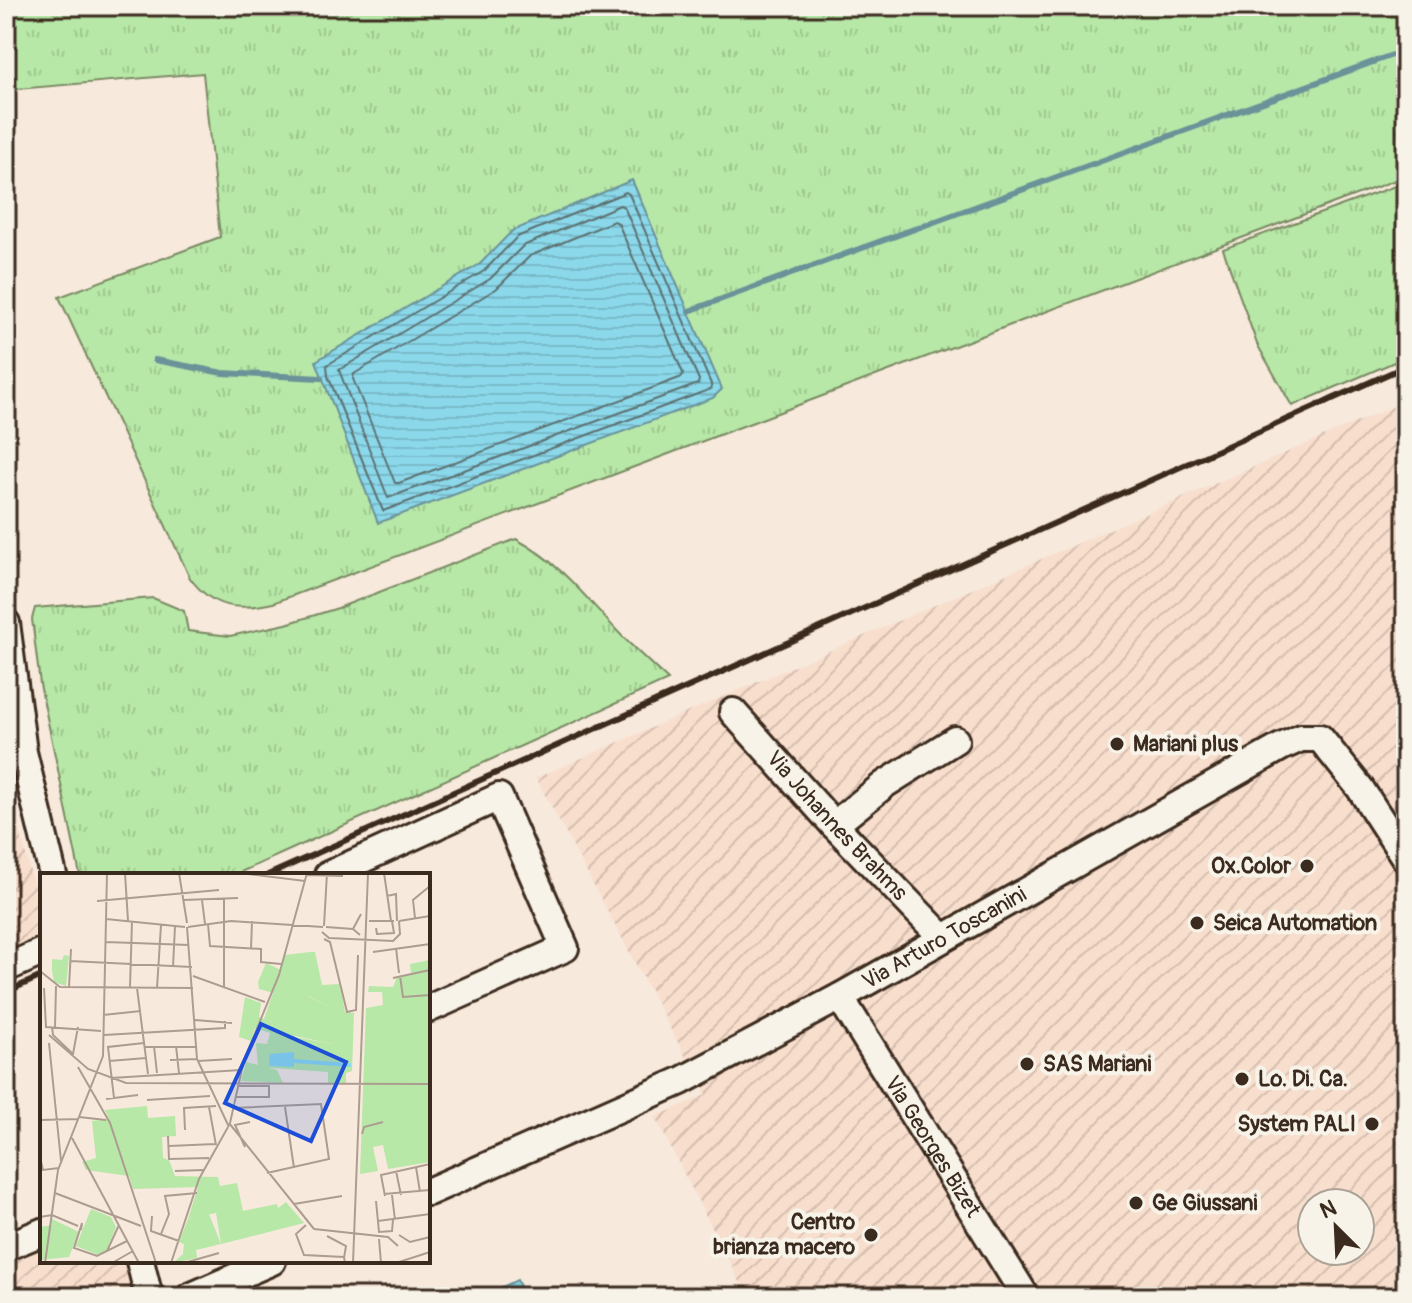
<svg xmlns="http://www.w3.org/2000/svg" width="1412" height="1303" font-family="Pangolin,sans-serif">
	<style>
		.industrial { fill: url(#industrial-furrows); fill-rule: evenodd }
		.grass { fill: url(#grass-tufts); stroke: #798962; stroke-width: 2 }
		.water { fill: url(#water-rules); stroke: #6b9299; stroke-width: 2 }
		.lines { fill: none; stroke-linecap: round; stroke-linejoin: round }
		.shore { stroke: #5b7070; stroke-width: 2 }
		.stream { stroke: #6b9299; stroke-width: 6 }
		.minor-casing { stroke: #3b2a1e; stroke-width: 32 }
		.minor { stroke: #f7f3e8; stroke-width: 26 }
		.rail { stroke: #3b2a1e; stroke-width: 6 }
		.poi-dot { fill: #3b2a1e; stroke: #f7f3e8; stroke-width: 3 }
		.labels { text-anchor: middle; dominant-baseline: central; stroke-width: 8; stroke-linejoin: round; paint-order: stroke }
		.poi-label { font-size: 22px; font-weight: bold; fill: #3b2a1e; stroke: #f7f3e8; text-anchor: start }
		.street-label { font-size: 22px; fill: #3b2a1e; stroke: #f7f3e8 }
		.inset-river { fill: none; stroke: #8bd8eb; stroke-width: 4 }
		.inset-road { fill: none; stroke: #ac9d90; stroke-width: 2 }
		.view { fill: #1d4ed8; fill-opacity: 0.15; stroke: #1d4ed8; stroke-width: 4 }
		.inset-edge { fill: none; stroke: #3b2a1e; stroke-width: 4 }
	</style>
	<defs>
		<pattern id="industrial-furrows" width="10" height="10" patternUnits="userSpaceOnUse" patternTransform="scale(2)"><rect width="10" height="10" fill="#f8decd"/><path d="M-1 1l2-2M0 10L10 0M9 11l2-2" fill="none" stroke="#d6bfb0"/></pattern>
		<pattern id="grass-tufts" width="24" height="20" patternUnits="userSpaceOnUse" patternTransform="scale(2)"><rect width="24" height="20" fill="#b7e8a7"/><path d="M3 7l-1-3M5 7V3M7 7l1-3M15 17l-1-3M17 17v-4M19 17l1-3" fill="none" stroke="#9ec78f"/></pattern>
		<pattern id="water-rules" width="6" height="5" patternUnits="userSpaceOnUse" patternTransform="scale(2)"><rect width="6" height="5" fill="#8bd8eb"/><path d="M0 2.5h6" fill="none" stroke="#79bac9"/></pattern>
	</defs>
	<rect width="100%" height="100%" fill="#f7e9dc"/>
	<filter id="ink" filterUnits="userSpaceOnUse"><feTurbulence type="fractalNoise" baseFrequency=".0125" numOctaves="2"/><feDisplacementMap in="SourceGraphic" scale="16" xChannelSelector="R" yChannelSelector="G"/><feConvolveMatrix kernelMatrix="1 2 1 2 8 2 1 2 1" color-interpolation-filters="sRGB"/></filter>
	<g filter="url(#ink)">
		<g class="industrial">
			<path d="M1406 401V1297H727L742 1286 655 1117 706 1095 536 778ZM1312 1203H1360V1251H1312Z"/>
			<polygon points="6,791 12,799 42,919 42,939 6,955"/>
			<polygon points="42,1245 42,1261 125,1261 133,1297 6,1297 6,1261"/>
		</g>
		<g class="grass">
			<path d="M6 6H1406V176L273 603C237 611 213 609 190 578L59 297 220 237 203 73 6 90Z"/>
			<polygon points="1406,182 1406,357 1292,406 1257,344 1223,249"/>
			<path d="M516 539C564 565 586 599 622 636 637 651 653 666 668 680L234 875H80L40 684 32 619 35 608 153 598 184 611 188 631 230 636 286 624 338 608Z"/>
		</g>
		<g class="water">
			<polygon points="632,180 722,389 713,398 378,523 316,361 480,264 512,231"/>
			<polygon points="517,1280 525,1297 504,1297 500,1288"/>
		</g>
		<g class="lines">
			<g class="shore">
				<polygon points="626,192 629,194 711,384 711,389 383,511 328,376 327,365 484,271 517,237"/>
				<polygon points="620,205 624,207 699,380 698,384 388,498 339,370 490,279 523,246"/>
				<polygon points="614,221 618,223 683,373 682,377 399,483 395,483 353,379 354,374 496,289 530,256"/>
			</g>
			<g class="stream">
				<polyline points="689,311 1406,50"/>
				<polyline points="155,360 223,373 321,378"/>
			</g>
			<g class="minor-casing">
				<g id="minor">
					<polyline points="6,623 23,752 53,875"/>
					<path id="s1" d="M733 712 834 825 943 938"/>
					<polyline points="834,825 885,784 955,740"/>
					<polyline points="328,875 499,797 565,948 428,1009"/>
					<polyline points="6,968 42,952"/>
					<path id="s2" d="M840 997 1026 1297"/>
					<path id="s3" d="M428 1192 681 1081 840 997 1281 747 1301 738H1320L1360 788 1406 859"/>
					<polyline points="6,1247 42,1232"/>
					<polyline points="140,1261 149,1297"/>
					<polyline points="190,1297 272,1261"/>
				</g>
			</g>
			<use href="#minor" class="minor"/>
			<g class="rail">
				<polyline points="268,875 1406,366"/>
				<polyline points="6,992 42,976"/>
			</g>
		</g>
	</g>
	<g class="poi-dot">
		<circle cx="1117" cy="744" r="8"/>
		<circle cx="1307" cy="866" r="8"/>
		<circle cx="1197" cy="923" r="8"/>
		<circle cx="1027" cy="1064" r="8"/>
		<circle cx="1242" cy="1079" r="8"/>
		<circle cx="1372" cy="1124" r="8"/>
		<circle cx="1136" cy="1203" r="8"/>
		<circle cx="871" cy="1235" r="8"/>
	</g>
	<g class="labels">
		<g class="poi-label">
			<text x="1133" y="744">Mariani plus</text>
			<text x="1291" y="866" text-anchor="end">Ox.Color</text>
			<text x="1213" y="923">Seica Automation</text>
			<text x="1043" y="1064">SAS Mariani</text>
			<text x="1258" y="1079">Lo. Di. Ca.</text>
			<text x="1356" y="1124" text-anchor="end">System PALI</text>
			<text x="1152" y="1203">Ge Giussani</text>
			<text x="855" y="1222" text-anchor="end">Centro<tspan x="855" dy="25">brianza macero</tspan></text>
		</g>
		<g class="street-label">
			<text stroke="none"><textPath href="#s1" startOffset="154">Via Johannes Brahms</textPath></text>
			<text stroke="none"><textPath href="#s3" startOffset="576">Via Arturo Toscanini</textPath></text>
			<text stroke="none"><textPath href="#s2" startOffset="176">Via Georges Bizet</textPath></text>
		</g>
	</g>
	<g transform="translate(40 873)">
		<rect width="390" height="390" fill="#f7e9dc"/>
		<path d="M270 79H275L282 112 300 111 305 139 314 140 312 198 306 200V211L288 210V199L218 194 216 170 227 171 230 160 215 155 211 168 199 164 205 124 221 130 219 144 257 158 255 164 293 171 303 142 269 123 266 129 219 116 218 109 226 90 241 97 245 82ZM24 82 29 83 26 113 14 109 12 98V86L22 87ZM390 87V289L348 296 343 272 333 274 338 298 320 301 326 135 343 132 342 119H328L329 113 353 114 357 104 371 101 370 91ZM206 189 237 197 243 210 201 208ZM107 233 108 245 135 243 136 263 122 264 123 285 129 287 135 303 178 304 180 313 197 310 203 338 237 331 238 335 246 329 264 350 181 371 176 340 148 346 158 314 93 316 89 303 46 297 42 289 56 285 52 248 69 246 65 237ZM12 346 39 359 29 384 0 387V354L12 352Z" fill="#b7e8a7"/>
		<path d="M369 194 372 210H367L366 198 341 199V210H324V197Z" fill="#b7e8a7"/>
		<path d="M234 117 265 129 268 123 304 142 293 171 255 163 256 158 224 146Z" fill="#b7e8a7"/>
		<path d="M51 336 71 344 76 354 66 379 58 382 36 373ZM169 341 181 371 156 377 157 385 133 390 143 381 144 371 139 369 148 346Z" fill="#b7e8a7"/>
		<path d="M254 179V194L229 193 230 181Z" fill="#8bd8eb"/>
		<path class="inset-river" d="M254 188 311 192"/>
		<path class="inset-road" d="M56 0H170M85 0 88 48M139 0 147 50M200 0 265 8M344 0 351 48M267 2 303 3M347 23 356 21 357 48M143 27 198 25M162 27 165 51M57 28 179 17M375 45 373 27 390 13M66 46 145 54M329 48H354M359 48 390 43M168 51 170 73 221 76V89L241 91M284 53 287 0M147 54 157 186 189 254M148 54 191 48 283 54M286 54 313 56M336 55 337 61 354 60 352 48M282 59 289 65 353 68 360 61 359 48M320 62 313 56 321 41M284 66 290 69 307 139 316 137 318 82M66 69 149 72M356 75 359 100M211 76 212 48M333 79 390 71M30 88 152 94M133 94 135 53M0 98 20 114 153 115M153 103 225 129M360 103 363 124 390 122M353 105 390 97M29 114 31 76M90 114 92 48M184 114V25M4 115 6 154 61 158M97 115 108 201M117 115 121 52M63 142 101 138M155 147 192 150M12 154 13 162 33 181 38 154M15 154 16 113M9 162 48 196 86 210 390 211M64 162 185 155V148M9 170 21 288M114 173 117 200M136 173 139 200M105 174H157M130 187 157 186M69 188 106 185M158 188 192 186M38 194 70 250 116 390M71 205 201 197M196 224H229V213H198M74 225 68 174 104 170M66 226 98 222M107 227 170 223M169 234 176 272M245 234 254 295M194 235 281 231 289 286 227 300M39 244 66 247M0 247 38 246M189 250 274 356M190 250 204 187 239 102 267 0M145 257 144 235 176 233M322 261 324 254 343 249M128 263 129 286 169 285M32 265 99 390M129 273 175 271M205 274 195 252 210 249M0 284 3 297 19 295M376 294 380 319M135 298 163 297M356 298 361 322M15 320 101 353M344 321 390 317M352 322 355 347M345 323 341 302 390 291M336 328 339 359 352 358 353 347M254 331 302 323M112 343 111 358 139 368M0 344 12 342 38 353M338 348 390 341M266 352 256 361 264 382 304 384 305 390M274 356 348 364 358 373M41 357 42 350 34 375 57 383 87 368M121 361 129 341 125 323 157 320M359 362 370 369 390 364M287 363 306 373 304 385M339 366 341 390M67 378 79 352M5 390 18 297 63 183 67 0M72 390 93 378M131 390 159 306 188 254M144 390 179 380M313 390 328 0M356 390 390 379"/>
		<path class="view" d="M221 151 306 189 271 268 185 230Z"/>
		<rect width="390" height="390" class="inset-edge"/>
	</g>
	<rect width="1412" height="1303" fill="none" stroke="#f7f3e8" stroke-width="32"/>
	<rect x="16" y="16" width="1380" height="1271" fill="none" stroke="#3b2a1e" stroke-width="3" filter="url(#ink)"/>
	<g transform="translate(1336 1227) rotate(336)"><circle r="38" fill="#f7f3e8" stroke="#aca397" stroke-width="2"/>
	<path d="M0-6L14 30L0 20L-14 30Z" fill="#3b2a1e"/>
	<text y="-12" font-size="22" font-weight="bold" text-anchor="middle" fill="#3b2a1e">N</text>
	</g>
</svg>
